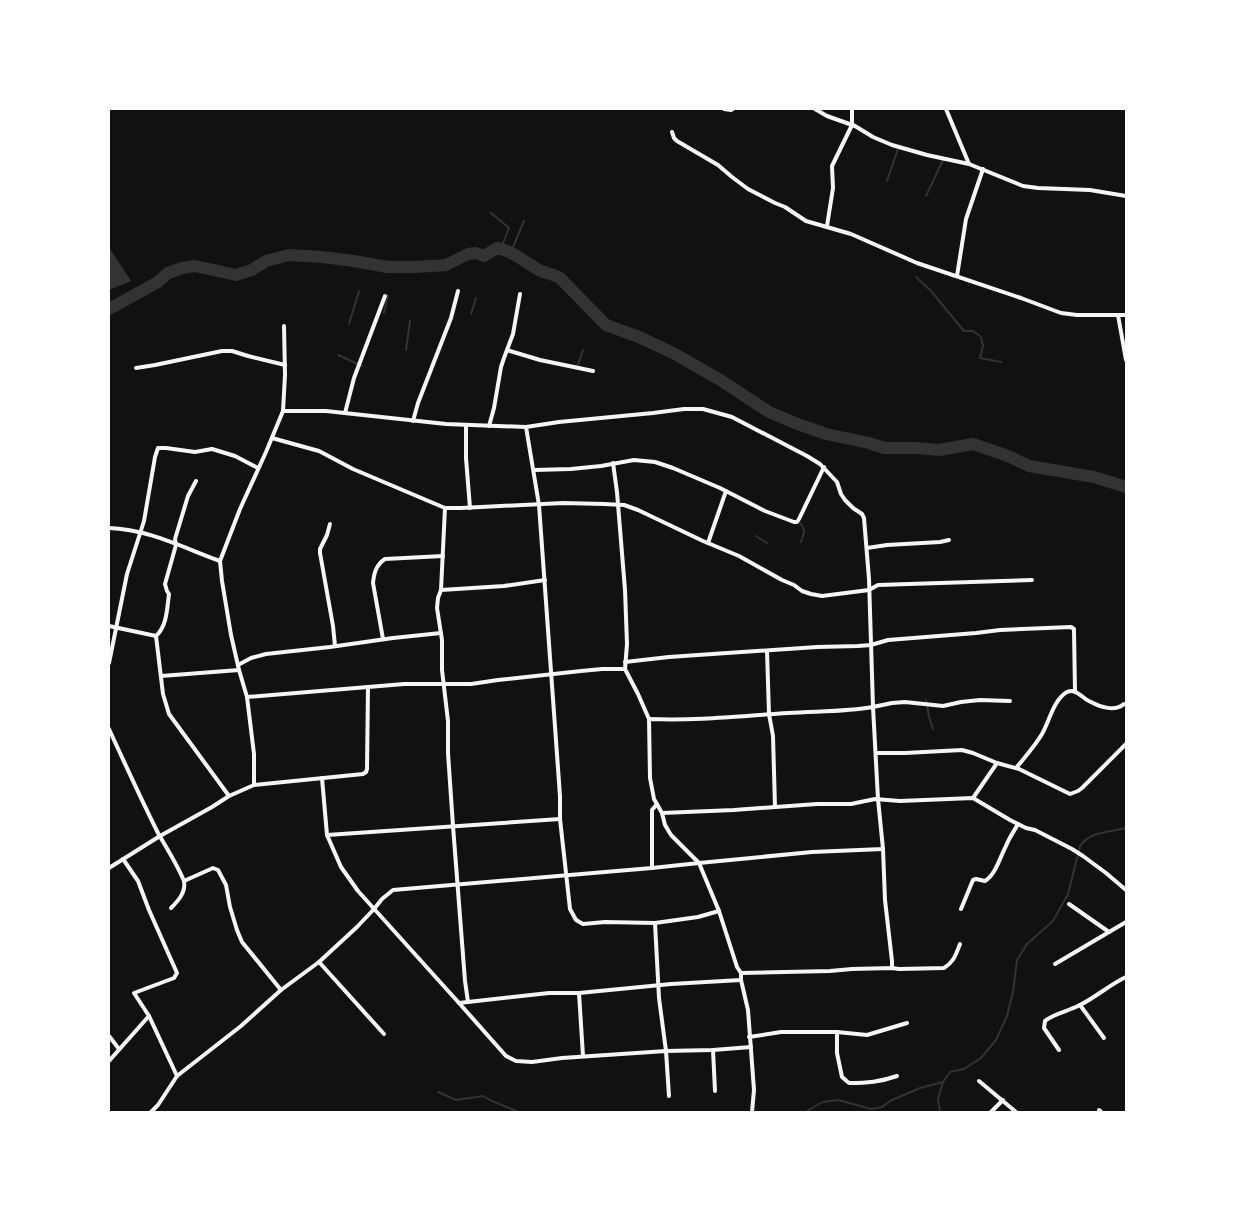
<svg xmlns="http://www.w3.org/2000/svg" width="1235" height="1221" font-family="Roboto,sans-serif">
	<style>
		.water { fill: #333 }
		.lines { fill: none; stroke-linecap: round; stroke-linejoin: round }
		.stream { stroke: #333; stroke-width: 2 }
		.river { stroke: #333; stroke-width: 12 }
		.minor { stroke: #f5f5f5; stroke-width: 4 }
	</style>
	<rect width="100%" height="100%" fill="#111"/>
	<polygon class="water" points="109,247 131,281 109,290"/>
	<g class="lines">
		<g class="stream">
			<polyline points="887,181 898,149"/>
			<polyline points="926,196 943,160"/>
			<polyline points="491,213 509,228 503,243"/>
			<polyline points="513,247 524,221"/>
			<polyline points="916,277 931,291 964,331 973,331 981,337 983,346 980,358 1001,362"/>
			<polyline points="384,313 388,295"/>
			<polyline points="471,314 476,298"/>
			<polyline points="349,324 359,291"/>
			<polyline points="406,350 410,321"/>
			<polyline points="338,355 362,366"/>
			<polyline points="578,365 583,350"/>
			<path d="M800 523C807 530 803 534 801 542"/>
			<polyline points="756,536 767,543"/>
			<polyline points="926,700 929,717 933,729"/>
			<polyline points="438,1092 456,1100 483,1096 492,1101 519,1112"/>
			<polyline points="805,1112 823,1102 838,1100 871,1109 882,1107 890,1101 920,1088 943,1082"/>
			<path d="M940 1112 938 1099 943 1082 950 1072 964 1069 981 1058 996 1040 1007 1016 1013 992 1017 960 1027 944 1053 921 1068 894 1080 846C1090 831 1111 832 1126 828"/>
		</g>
		<path class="river" d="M109 309 158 282 168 273 182 268 195 266 236 275 252 270 266 261 289 255 322 257 354 261 387 267H416L446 265 468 254 476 253 484 256 497 248C512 251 524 261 537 269 544 273 553 274 560 278L606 325 639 337 675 354 722 381 769 412 795 423 826 434 869 443 884 448H916L939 450 973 444 1008 456 1029 466 1094 477 1126 487"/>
		<g class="minor">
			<polyline points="724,109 731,110 733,109"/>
			<polyline points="815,109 827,116 855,126 873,137 892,145 927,155 969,164 1023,186 1038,188 1090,190 1126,196"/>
			<polyline points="946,109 969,164"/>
			<polyline points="672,132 674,138 677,141 718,165 732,177 748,189 775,203 785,207 806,221 851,234 917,263 1021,298 1061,313 1077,315 1126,315"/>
			<polyline points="827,226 833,188 832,166 852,125 852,109"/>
			<polyline points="957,276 966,219 983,169"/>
			<polyline points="1118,315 1126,360"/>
			<polyline points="507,350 540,360 593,371"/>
			<polyline points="136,368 155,365 222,351 232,351 248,356 285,365"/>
			<polyline points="283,411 285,375 284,326"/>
			<polyline points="345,413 354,378 385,296"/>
			<polyline points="413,421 418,403 451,318 458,291"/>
			<polyline points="466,425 466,458 470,508"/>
			<polyline points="489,426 494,408 501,367 504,358 513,334 520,294"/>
			<polyline points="526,427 539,505 560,796 560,819 570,909 576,920 583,924 605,922 655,923 698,917 719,911"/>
			<polyline points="272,438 308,448 319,451 353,469 445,508"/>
			<polyline points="613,463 617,492 625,590 627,644 625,669 638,694 649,719"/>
			<polyline points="534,470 571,469 601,466 634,460 655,462 673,468 720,488 765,511 794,522 797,522 799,519 824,467"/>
			<path d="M196 481 188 496 175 539 176 545 165 584 167 591 169 594C167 609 167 626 156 636L163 694 169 714 229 796"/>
			<polyline points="330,524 327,535 320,549 320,553 333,626 335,646"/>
			<path d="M109 528C148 529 184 548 220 561"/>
			<polyline points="708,543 726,491"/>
			<polyline points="867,548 887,545 940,542 949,540"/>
			<polyline points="441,590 504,586 545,580"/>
			<polyline points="109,626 156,636"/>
			<path d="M383 639 373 583C374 573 376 565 385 559L443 556"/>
			<polyline points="767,651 769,714 773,736 775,807"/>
			<polyline points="625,662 669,657 727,653 817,647 858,646 871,645 888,640 976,633 1000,630 1071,627 1074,629 1074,631 1075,691"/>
			<polyline points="109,663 127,574 144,521 155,457 158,448 166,448 195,452 212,449 235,456 258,468"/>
			<polyline points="238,665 251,658 266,654 330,647 393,638 441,633"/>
			<polyline points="161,676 239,670"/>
			<polyline points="247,697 404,684 471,684 498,680 581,671 602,669 625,669"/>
			<path d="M873 707 878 799 883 849 812 852 699 863 671 835 665 825 662 813 654 799 650 778 649 719C697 721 741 716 788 713 817 711 845 712 873 707Z"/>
			<path d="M109 729C125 764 141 799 158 833 167 849 177 864 184 881L213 868 218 870 226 885 230 907 237 930 242 942 281 990"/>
			<polyline points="876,753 905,753 962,750 973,753 997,763 1019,769 1070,794 1078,791 1082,788 1126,744"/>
			<path d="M1016 768C1025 757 1035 746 1042 734 1049 722 1054 699 1067 692 1070 691 1072 690 1075 692 1081 694 1085 700 1091 702 1100 707 1115 712 1124 704"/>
			<polyline points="322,778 327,835 341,867 358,891 459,1003 549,993 579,993 671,984 741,980"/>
			<polyline points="254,785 254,754 247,697 239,670 231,635 222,581 220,561 240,509 266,452 283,411 326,411 446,424 526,427 559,422 653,413 684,409 703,409 732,417 807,456 820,464 837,482 841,494 845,500 853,508 862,514 864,518 869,579 873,707 892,703 905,702 943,706 961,702 980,700 1010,701"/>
			<polyline points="973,798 997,763"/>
			<polyline points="662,813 734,810 817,804 851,804 875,799 900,801 973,798 1010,820 1026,828 1035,830 1072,849 1083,856 1106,873 1126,890"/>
			<polyline points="327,835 560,819"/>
			<polyline points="883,849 885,900 892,961 892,968"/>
			<polyline points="123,859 138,881 149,910 177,973 174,978 134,993 149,1016 177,1076"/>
			<polyline points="109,868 160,836 212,807 229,796 254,785 363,774 366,772 367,769 368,687"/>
			<polyline points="652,868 652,810 657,804"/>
			<polyline points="1069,904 1109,932"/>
			<path d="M171 908C179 900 186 892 184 881"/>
			<path d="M961 909 973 880 976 879 985 881C996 874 1000 857 1006 846 1009 838 1014 831 1018 824"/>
			<polyline points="655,923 659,998 666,1051 713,1050 751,1047"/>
			<polyline points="319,962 384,1034"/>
			<polyline points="1055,964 1126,922"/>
			<path d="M741 973 830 971 852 969 892 968 899 969 944 968C954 962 956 954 960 944"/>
			<polyline points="579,993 583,1056"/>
			<polyline points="468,1002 465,981 453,826 448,753 448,721 442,670 442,640 437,608 438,598 441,590 445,508 461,508 563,503 604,504 624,505 638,510 703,541 739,556 782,580 794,585 802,591 811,594 822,596 869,590 878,585 1032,580"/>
			<polyline points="459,1003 506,1056 516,1061 532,1062 562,1058 666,1051 669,1096"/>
			<polyline points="1080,1005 1104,1038"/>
			<path d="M837 1032V1053L842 1077 849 1083C867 1083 880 1082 897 1076"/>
			<polyline points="109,1036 119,1049"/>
			<polyline points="749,1037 781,1032 837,1032 867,1035 907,1023"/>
			<polyline points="713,1050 715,1091"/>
			<path d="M1059 1050 1044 1028 1045 1021C1053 1014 1068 1011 1078 1006 1095 998 1109 985 1126 977"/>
			<polyline points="109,1061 149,1016"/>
			<polyline points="979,1081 1016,1112"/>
			<polyline points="1099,1110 1101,1112"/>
			<polyline points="151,1112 158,1105 177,1076 241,1026 281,990 319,962 357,927 374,909 382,899 393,890 652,868 699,863 719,911 737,967 741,973 741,980 748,1010 754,1090 752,1112"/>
			<polyline points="991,1112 1003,1100"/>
		</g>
	</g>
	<rect width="1235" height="1221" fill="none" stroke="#ffffff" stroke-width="220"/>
</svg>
